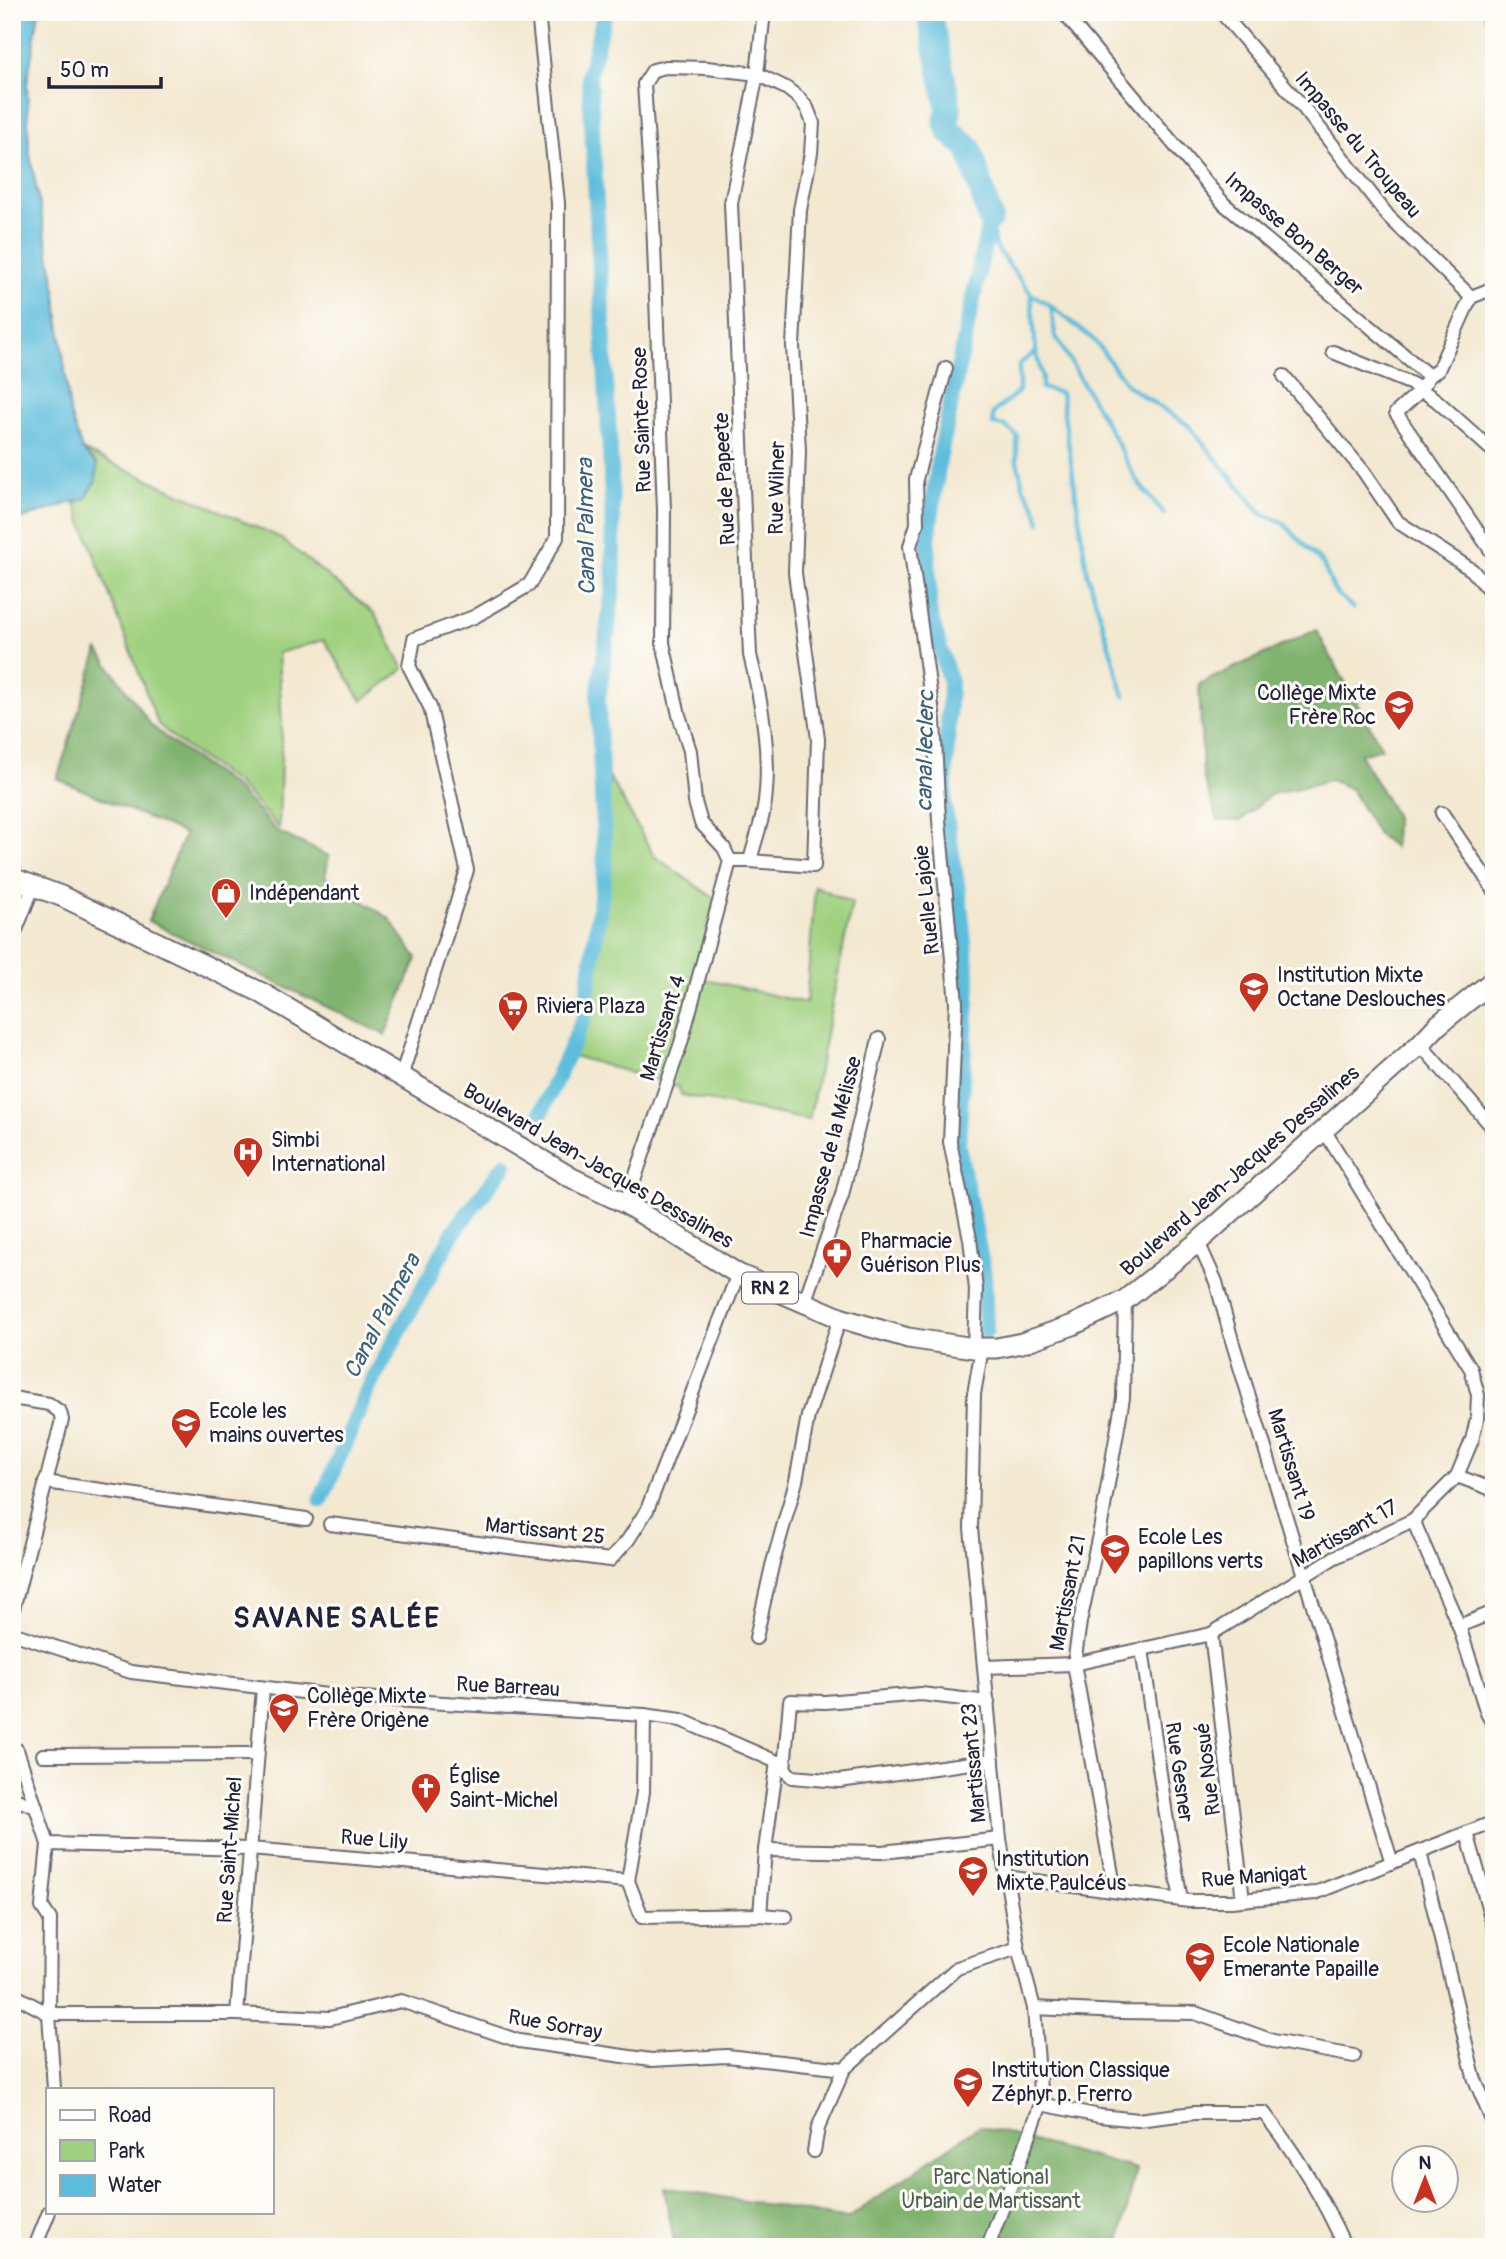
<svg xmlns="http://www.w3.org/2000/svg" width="1506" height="2259" font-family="Pangolin,sans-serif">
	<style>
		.green { fill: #a0d180; stroke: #617a5e; stroke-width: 2 }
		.forest { fill: #80b36e; stroke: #516a54; stroke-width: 2 }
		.water { fill: #5dbddc; stroke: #40708c; stroke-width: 2 }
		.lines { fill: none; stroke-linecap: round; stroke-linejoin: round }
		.stream { stroke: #5dbddc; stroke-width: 4.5 }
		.canal { stroke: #5dbddc; stroke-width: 16 }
		.river { stroke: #5dbddc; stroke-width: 26 }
		.minor-casing { stroke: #6b676f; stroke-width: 16 }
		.primary-casing { stroke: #6b676f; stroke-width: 23 }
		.minor { stroke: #fff; stroke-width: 12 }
		.primary { stroke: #fff; stroke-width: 19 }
		.labels { text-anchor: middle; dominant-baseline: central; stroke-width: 6; stroke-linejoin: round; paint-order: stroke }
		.shield { fill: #fdfcf7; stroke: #646373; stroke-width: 2 }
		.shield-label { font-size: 19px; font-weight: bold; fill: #22223b }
		.street-label { font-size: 21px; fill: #22223b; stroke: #fdfcf7 }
		.poi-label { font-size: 21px; fill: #22223b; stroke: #fdfcf7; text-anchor: start }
		.park-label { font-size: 21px; fill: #4e5f53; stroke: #fdfcf7 }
		.water-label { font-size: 23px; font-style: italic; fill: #3a607b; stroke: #fdfcf7 }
		.district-label { font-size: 28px; font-weight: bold; letter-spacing: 2px; fill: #22223b; stroke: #fdfcf7 }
	</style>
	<rect width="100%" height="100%" fill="#fdfcf7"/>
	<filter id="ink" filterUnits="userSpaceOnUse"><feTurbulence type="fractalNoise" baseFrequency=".0143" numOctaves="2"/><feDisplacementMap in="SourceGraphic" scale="14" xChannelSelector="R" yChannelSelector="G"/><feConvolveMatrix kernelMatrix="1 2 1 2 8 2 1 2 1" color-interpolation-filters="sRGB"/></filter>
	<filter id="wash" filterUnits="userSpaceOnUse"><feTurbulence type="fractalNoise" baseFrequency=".00686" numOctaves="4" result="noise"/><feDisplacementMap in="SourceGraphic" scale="28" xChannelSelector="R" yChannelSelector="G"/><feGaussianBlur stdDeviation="1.57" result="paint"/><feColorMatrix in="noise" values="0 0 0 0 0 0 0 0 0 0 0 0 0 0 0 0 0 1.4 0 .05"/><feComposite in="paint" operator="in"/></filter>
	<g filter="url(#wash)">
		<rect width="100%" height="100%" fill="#f3e8d0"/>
		<g class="green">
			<polygon points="82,450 279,537 375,614 404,669 362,701 324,640 278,653 282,724 279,828 239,785 177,741 158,724 75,503 86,498 96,480 97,464"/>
			<polygon points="610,778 654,856 715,899 695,977 806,1003 815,886 852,903 809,1120 681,1095 679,1087 567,1054 579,1024"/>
		</g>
		<g class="forest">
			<polygon points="1316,630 1382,748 1360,754 1395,815 1394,847 1378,835 1351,789 1331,780 1270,795 1240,821 1218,821 1203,776 1199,684"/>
			<polygon points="98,650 151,725 170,741 236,788 278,832 329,856 325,877 389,918 417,958 385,1035 148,921 185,834 57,779"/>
			<polygon points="979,2126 1136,2169 1119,2247 675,2247 664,2187 847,2219"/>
		</g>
		<polygon class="water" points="12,12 39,12 27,84 29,150 55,285 70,413 82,450 97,464 96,480 86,498 12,522"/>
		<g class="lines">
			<g class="stream">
				<polyline points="990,218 995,246 1031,294 1051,306 1055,335 1114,437 1136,480 1164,514"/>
				<polyline points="1031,294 1036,352 1042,376 1042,388 1061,393 1087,572 1124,696"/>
				<polyline points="1051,306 1094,340 1128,386 1188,425 1262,514 1282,522 1323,564 1335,592 1353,608"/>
				<polyline points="1036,352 1019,364 1019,391 993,413 993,424 1005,426 1017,436 1017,461 1024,489 1035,506 1040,523"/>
			</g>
			<g class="canal">
				<polyline points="540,1115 584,1018 605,869 598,699 614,582 611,472 589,73 605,12"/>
				<polyline points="986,1331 984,1274 958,1145 968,984 960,902 944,805 950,682 929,611 928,540 939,460 990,218"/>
				<polyline points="321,1500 368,1389 454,1231 505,1165"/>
			</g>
			<polyline class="river" points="929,12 949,109 946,122 950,132 969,148 990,218"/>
		</g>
	</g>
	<g filter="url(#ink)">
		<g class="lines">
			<g class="minor-casing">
				<g id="minor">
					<polyline points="1063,12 1224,204 1429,376"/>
					<polyline points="1221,12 1303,107 1388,216 1471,297"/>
					<polyline points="1487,12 1494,44"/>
					<polyline points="1494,288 1471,297 1438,370 1429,376 1421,390 1396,413 1494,555"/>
					<polyline points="1333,352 1412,384 1436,400 1494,452"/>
					<polyline points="946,368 916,479 917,524 910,546 934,721 939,820 956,1003 950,1142 970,1239 976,1289 974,1348"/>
					<polyline points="1284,376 1364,472 1398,522 1472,570 1494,596"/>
					<polyline points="1442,813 1494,890"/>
					<polyline points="730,861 724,848 701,823 695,802 690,751 679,715 663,643 664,510 653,219 644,84 653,70 666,67 707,68 757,74 786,88 799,98 807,108 813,123 811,153 800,210 793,346 799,450 795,573 818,739 814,866 750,861"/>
					<path d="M730 861H750C754 844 761 826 764 808 772 758 762 703 750 655L731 203 757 74 764 12"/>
					<polyline points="12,940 33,887"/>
					<polyline points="1420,1044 1494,1129"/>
					<polyline points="401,1077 467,870 430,707 409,666 414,639 474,617 529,585 557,538 558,203 538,12"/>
					<polyline points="626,1204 681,1043 730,861"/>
					<polyline points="1198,1242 1216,1282 1233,1344 1392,1863"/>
					<polyline points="804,1303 842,1195 879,1039"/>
					<polyline points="982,1348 974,1394 971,1528 1000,1839 1018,1948 1034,2008 1041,2104 988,2247"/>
					<polyline points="12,1398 49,1404 60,1412 62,1420 12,1613"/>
					<polyline points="1457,1476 1494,1490"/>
					<polyline points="45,1482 306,1519"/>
					<polyline points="1413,1520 1459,1626 1487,1713 1494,1726"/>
					<polyline points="330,1524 610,1560 628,1540 647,1510 738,1274"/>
					<polyline points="1459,1626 1494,1612"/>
					<polyline points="12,1633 131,1672 345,1697 644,1715 681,1720 777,1762 792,1777 839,1781 993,1760"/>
					<polyline points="1211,1634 1243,1900"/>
					<polyline points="756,1638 772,1566 796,1481 808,1416 840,1318"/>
					<polyline points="1142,1649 1166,1815 1181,1900"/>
					<polyline points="985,1667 1074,1664 1211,1634 1335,1557 1413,1520 1457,1476 1472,1440 1477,1419 1478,1395 1471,1369 1324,1130"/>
					<polyline points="17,1750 48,1844 250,1849 628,1881 643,1792 644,1715"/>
					<polyline points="43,1755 257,1754"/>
					<polyline points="784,1769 790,1701 825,1702 921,1694 988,1702"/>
					<polyline points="12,1798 36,1807"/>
					<polyline points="1467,1833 1494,1928"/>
					<polyline points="48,1844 42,1907 50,1919 49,2014 54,2089"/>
					<polyline points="765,1850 882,1852 1000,1839"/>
					<polyline points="1420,1852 1474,2077 1493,2123"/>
					<polyline points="1005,1877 1189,1901 1231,1901 1315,1893 1494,1822"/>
					<polyline points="628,1881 642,1917 760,1915 786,1917"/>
					<polyline points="1115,1891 1074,1664 1080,1622 1100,1530 1123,1398 1125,1300"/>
					<polyline points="760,1915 765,1850 777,1762"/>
					<polyline points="12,1994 49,2014 237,2014 330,2018 401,2001 519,2041 651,2060 727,2056 844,2069 957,1968 1018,1948"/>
					<polyline points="1034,2008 1121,2012 1195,2013 1273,2041 1354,2056"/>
					<polyline points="237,2014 263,1688"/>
					<path d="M1041 2104 1100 2116 1138 2120 1194 2113H1264C1298 2157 1322 2196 1345 2247"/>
					<polyline points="814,2151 818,2128 844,2069"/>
					<polyline points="35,2247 49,2212"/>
				</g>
			</g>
			<g class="primary-casing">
				<polyline id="primary" points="12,878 61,896 260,992 570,1177 626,1204 738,1274 840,1318 908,1338 974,1348 997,1348 1022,1343 1073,1325 1125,1300 1198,1242 1420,1044 1438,1025 1494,980"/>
			</g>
			<use href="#minor" class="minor"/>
			<use href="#primary" class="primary"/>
		</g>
	</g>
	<defs>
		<g id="school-pin" transform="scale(1.575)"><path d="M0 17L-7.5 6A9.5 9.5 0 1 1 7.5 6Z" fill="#c8321e" stroke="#fdfcf7"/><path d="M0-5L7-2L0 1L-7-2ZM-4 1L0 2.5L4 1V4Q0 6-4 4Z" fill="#fff"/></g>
		<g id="shop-pin" transform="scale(1.575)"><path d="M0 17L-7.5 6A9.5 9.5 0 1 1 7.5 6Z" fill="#c8321e" stroke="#fdfcf7"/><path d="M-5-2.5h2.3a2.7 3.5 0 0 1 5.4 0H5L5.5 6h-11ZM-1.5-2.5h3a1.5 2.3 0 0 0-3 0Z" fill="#fff"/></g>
		<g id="supermarket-pin" transform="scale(1.575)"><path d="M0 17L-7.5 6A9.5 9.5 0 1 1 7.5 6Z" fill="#c8321e" stroke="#fdfcf7"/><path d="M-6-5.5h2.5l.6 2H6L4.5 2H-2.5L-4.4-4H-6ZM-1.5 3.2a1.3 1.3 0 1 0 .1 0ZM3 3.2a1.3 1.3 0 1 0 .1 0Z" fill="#fff"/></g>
		<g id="hospital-pin" transform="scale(1.575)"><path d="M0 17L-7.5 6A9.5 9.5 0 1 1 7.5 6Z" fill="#c8321e" stroke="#fdfcf7"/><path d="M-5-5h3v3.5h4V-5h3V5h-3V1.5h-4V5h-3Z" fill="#fff"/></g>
		<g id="pharmacy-pin" transform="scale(1.575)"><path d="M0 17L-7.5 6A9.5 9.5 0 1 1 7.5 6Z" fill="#c8321e" stroke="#fdfcf7"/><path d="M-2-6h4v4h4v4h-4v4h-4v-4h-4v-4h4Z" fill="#fff"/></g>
		<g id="church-pin" transform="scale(1.575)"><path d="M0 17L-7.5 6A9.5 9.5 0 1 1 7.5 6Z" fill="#c8321e" stroke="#fdfcf7"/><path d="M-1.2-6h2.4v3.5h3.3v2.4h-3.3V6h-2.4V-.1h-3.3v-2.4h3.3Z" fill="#fff"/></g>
	</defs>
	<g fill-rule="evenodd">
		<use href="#school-pin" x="1399" y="705"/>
		<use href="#shop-pin" x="226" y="893"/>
		<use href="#school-pin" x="1254" y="987"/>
		<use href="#supermarket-pin" x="513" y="1006"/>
		<use href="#hospital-pin" x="248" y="1152"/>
		<use href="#pharmacy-pin" x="837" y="1253"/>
		<use href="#school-pin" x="186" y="1423"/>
		<use href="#school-pin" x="1115" y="1549"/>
		<use href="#school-pin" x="284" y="1708"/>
		<use href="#church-pin" x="426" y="1788"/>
		<use href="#school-pin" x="973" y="1871"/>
		<use href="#school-pin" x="1200" y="1957"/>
		<use href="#school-pin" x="968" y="2082"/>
	</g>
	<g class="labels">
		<rect class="shield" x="742" y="1272.5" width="56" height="31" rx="5"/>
		<g class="shield-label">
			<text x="770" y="1288">RN 2</text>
		</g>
		<g class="street-label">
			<text transform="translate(1358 145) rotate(50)">Impasse du Troupeau</text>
			<text transform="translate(1294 234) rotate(41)">Impasse Bon Berger</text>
			<text transform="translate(642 420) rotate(-92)">Rue Sainte-Rose</text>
			<text transform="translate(725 479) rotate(-93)">Rue de Papeete</text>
			<text transform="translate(777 488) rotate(-89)">Rue Wilner</text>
			<text transform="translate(927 900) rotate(-96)">Ruelle Lajoie</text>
			<text transform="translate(663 1028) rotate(-73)">Martissant 4</text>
			<text transform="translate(831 1147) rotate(-75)">Impasse de la Mélisse</text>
			<text transform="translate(598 1166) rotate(30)">Boulevard Jean-Jacques Dessalines</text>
			<text transform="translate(1240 1171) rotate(-41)">Boulevard Jean-Jacques Dessalines</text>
			<text transform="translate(1291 1465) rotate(73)">Martissant 19</text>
			<text transform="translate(545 1531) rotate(6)">Martissant 25</text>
			<text transform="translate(1345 1534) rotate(-29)">Martissant 17</text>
			<text transform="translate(1068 1593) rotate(-79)">Martissant 21</text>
			<text transform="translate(508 1687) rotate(3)">Rue Barreau</text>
			<text transform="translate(974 1763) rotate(-95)">Martissant 23</text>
			<text transform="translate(1208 1769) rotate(-97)">Rue Nosué</text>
			<text transform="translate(1179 1772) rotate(82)">Rue Gesner</text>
			<text transform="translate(374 1840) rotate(5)">Rue Lily</text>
			<text transform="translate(230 1850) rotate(-86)">Rue Saint-Michel</text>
			<text transform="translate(1254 1877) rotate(-4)">Rue Manigat</text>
			<text transform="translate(555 2025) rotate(10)">Rue Sorray</text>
		</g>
		<g class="poi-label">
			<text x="1376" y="693" text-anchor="end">Collège Mixte<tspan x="1376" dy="24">Frère Roc</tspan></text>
			<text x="249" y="893">Indépendant</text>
			<text x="1277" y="975">Institution Mixte<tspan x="1277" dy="24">Octane Deslouches</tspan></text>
			<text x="536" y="1006">Riviera Plaza</text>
			<text x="271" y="1140">Simbi<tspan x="271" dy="24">International</tspan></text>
			<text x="860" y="1241">Pharmacie<tspan x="860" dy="24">Guérison Plus</tspan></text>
			<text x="209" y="1411">Ecole les<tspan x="209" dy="24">mains ouvertes</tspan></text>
			<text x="1138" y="1537">Ecole Les<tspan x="1138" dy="24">papillons verts</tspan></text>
			<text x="307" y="1696">Collège Mixte<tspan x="307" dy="24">Frère Origène</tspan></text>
			<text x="449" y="1776">Église<tspan x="449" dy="24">Saint-Michel</tspan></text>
			<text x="996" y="1859">Institution<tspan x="996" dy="24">Mixte Paulcéus</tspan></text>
			<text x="1223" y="1945">Ecole Nationale<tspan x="1223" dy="24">Emerante Papaille</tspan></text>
			<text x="991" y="2070">Institution Classique<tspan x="991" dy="24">Zéphyr p. Frerro</tspan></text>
		</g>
		<g class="park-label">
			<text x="991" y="2177">Parc National<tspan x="991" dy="24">Urbain de Martissant</tspan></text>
		</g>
		<g class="water-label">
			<text transform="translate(586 527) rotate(-91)">Canal Palmera</text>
			<text transform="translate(925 751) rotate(-89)">canal leclerc</text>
			<text transform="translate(382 1316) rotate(-62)">Canal Palmera</text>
		</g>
		<g class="district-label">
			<text x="337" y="1618">SAVANE SALÉE</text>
		</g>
	</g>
	<rect width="1506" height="2259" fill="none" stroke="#fdfcf7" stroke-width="42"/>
	<rect x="46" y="2088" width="228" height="126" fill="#fdfcf7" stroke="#a5a5ac" stroke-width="2"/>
	<rect x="60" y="2110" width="35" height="10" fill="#ffffff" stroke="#a5a5ac" stroke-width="2"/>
	<text x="108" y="2122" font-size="21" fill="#22223b">Road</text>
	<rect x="60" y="2140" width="35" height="21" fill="#a0d180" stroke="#a5a5ac" stroke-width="2"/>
	<text x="108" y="2158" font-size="21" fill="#22223b">Park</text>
	<rect x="60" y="2175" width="35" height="21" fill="#5dbddc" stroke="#a5a5ac" stroke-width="2"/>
	<text x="108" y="2192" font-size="21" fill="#22223b">Water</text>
	<g transform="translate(1425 2179)"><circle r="33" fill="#fdfcf7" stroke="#a5a5ac" stroke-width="2"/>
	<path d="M0-5L12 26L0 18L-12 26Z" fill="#c8321e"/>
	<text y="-10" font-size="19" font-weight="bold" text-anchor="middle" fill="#22223b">N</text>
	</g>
	<path d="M49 77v10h112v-10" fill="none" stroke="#22223b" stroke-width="3.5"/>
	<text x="60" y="77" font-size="21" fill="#22223b" stroke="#fdfcf7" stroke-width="5" paint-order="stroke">50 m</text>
</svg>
